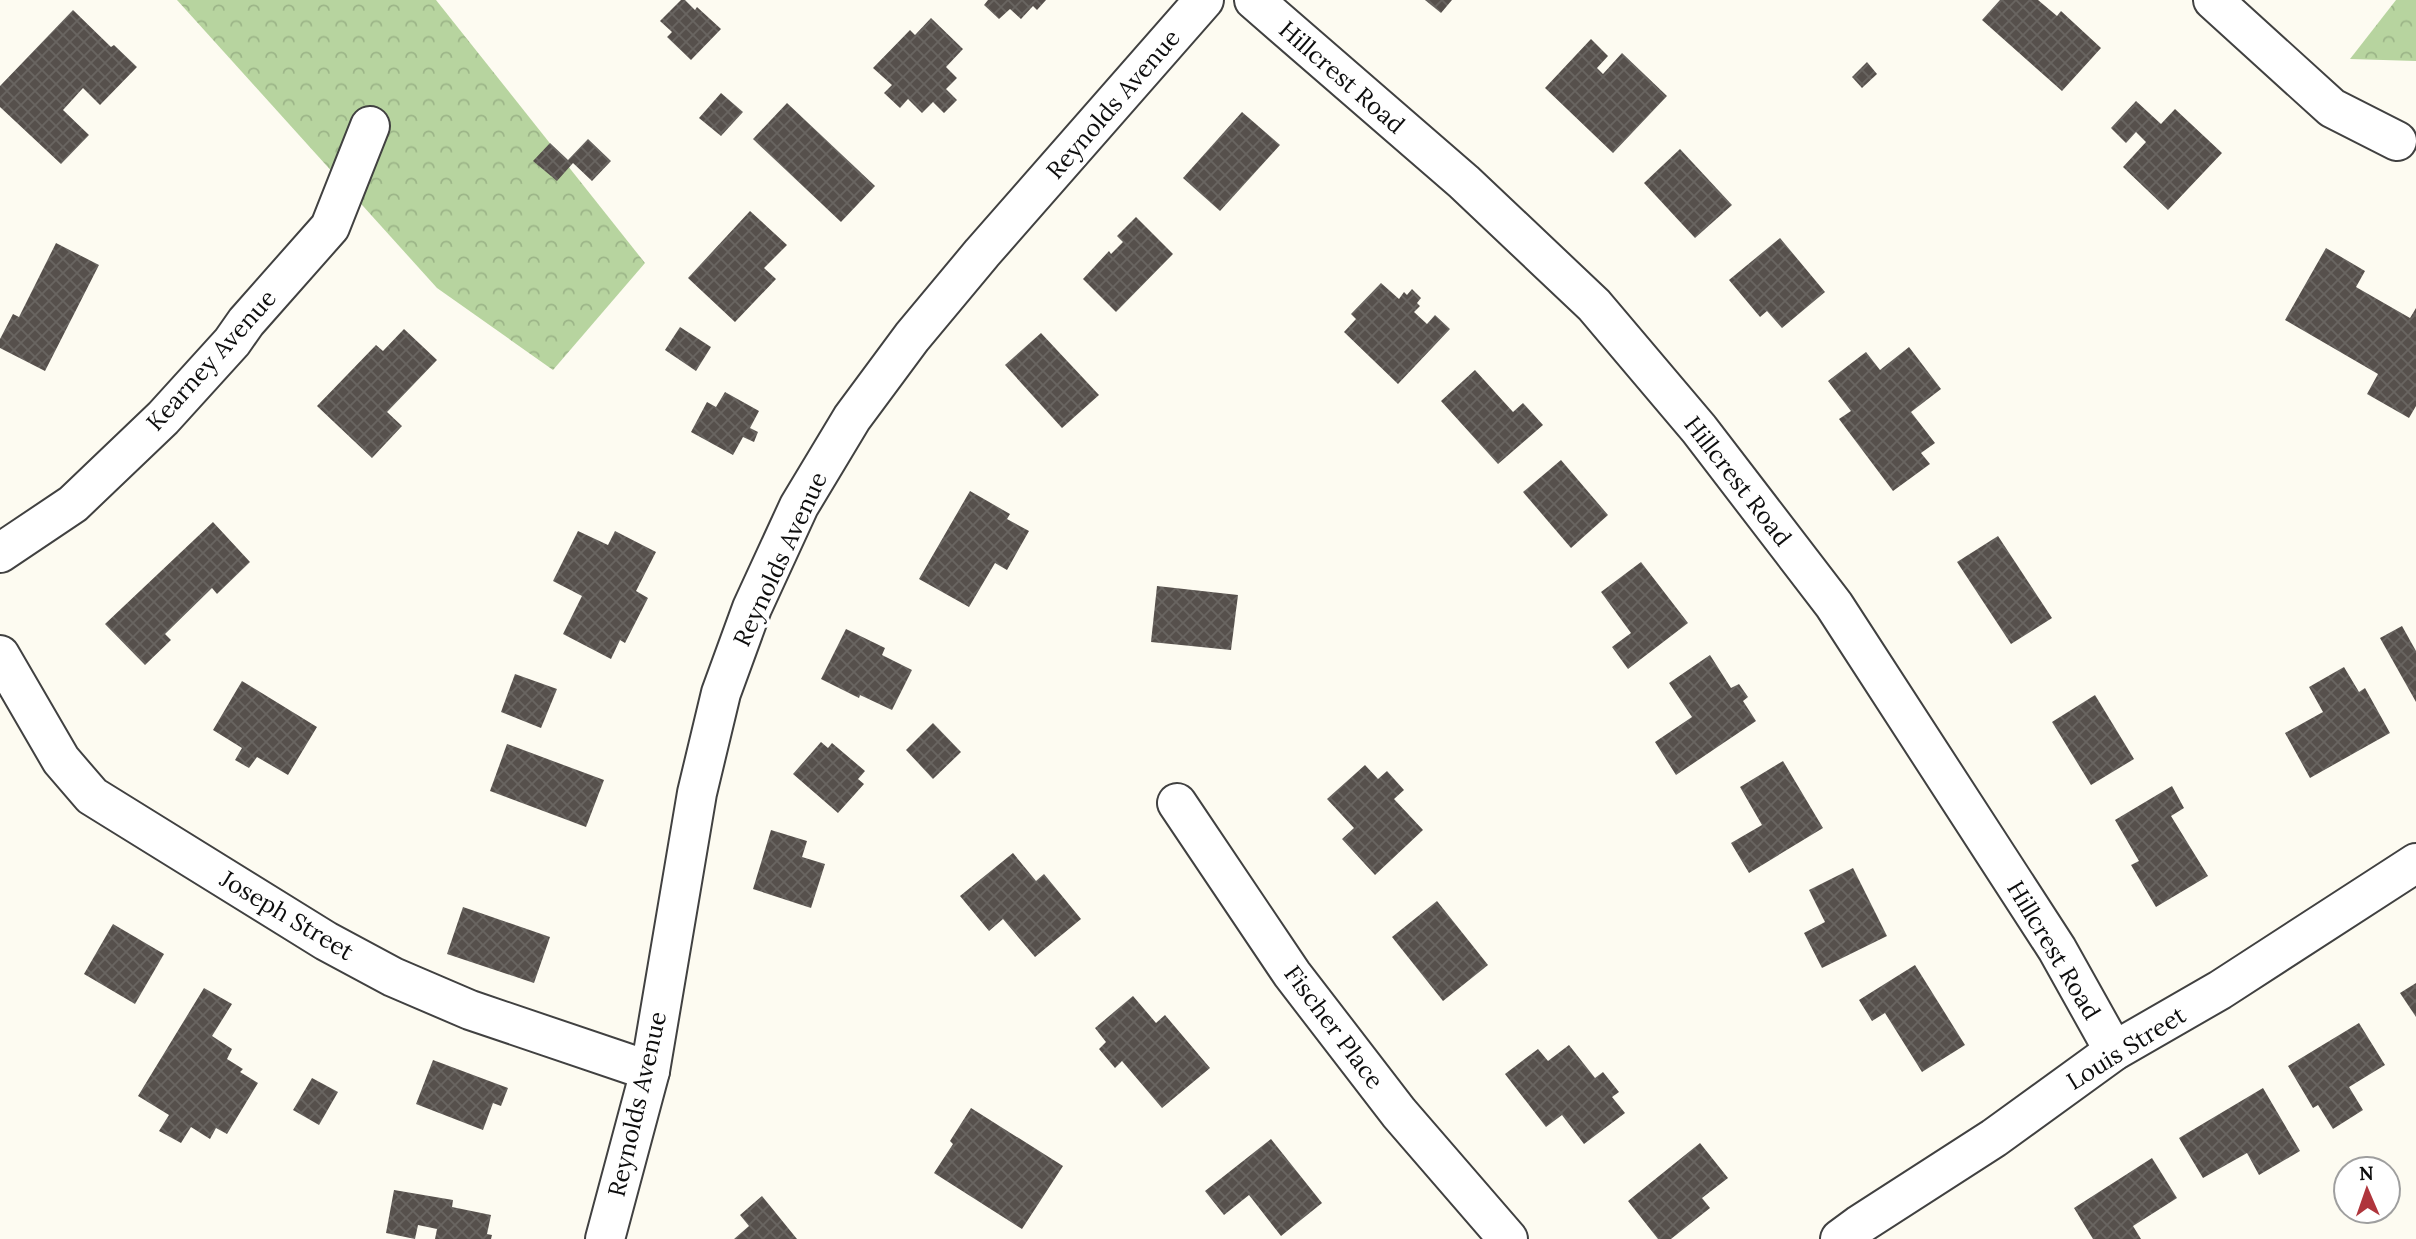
<svg xmlns="http://www.w3.org/2000/svg" width="2416" height="1239" font-family="Lora,serif">
	<style>
		.forest { fill: url(#forest-crowns) }
		.building { fill: url(#building-cross-hatch) }
		.lines { fill: none; stroke-linecap: round; stroke-linejoin: round }
		.minor-casing { stroke: #414141; stroke-width: 42 }
		.tertiary-casing { stroke: #414141; stroke-width: 42 }
		.minor { stroke: #fff; stroke-width: 38 }
		.tertiary { stroke: #fff; stroke-width: 38 }
		.labels { text-anchor: middle; dominant-baseline: central; stroke-width: 7; stroke-linejoin: round; paint-order: stroke }
		.street-label { font-size: 24px; fill: #0e0e0e; stroke: #fff }
	</style>
	<defs>
		<pattern id="forest-crowns" width="20" height="18" patternUnits="userSpaceOnUse" patternTransform="scale(1.75)"><rect width="20" height="18" fill="#b7d49f"/><path d="M2 6a3 3 0 1 1 6 0M12 15a3 3 0 1 1 6 0" fill="none" stroke="#9cb588"/></pattern>
		<pattern id="building-cross-hatch" width="8" height="8" patternUnits="userSpaceOnUse" patternTransform="scale(1.75)"><rect width="8" height="8" fill="#56504c"/><path d="M0 0l8 8M0 8l8-8" fill="none" stroke="#696561"/></pattern>
	</defs>
	<rect width="100%" height="100%" fill="#fdfbf1"/>
	<g class="forest">
		<polygon points="177,0 436,0 645,263 553,370 437,288"/>
		<polygon points="2396,0 2416,0 2416,61 2350,59"/>
	</g>
	<g class="building">
		<polygon points="681,0 685,0 695,10 697,7 721,29 691,60 667,37 672,32 660,21"/>
		<polygon points="988,0 1046,0 1037,10 1033,6 1021,19 1010,9 999,19 984,5"/>
		<polygon points="1425,0 1452,0 1441,13"/>
		<polygon points="2000,0 2038,0 2057,16 2061,11 2101,48 2062,91 1982,20"/>
		<polygon points="73,10 111,47 114,45 137,67 100,105 83,88 63,110 89,135 61,164 0,107 0,86"/>
		<polygon points="931,18 963,49 946,67 957,78 946,89 957,100 944,113 933,102 922,113 908,99 900,108 884,93 892,85 873,68 910,30 915,35"/>
		<polygon points="1591,39 1608,56 1597,68 1603,74 1622,53 1667,96 1613,153 1545,88"/>
		<polygon points="1867,62 1877,74 1862,88 1852,77"/>
		<polygon points="721,93 743,112 721,136 699,118"/>
		<polygon points="2136,101 2161,124 2175,109 2222,153 2168,210 2123,167 2146,142 2136,132 2126,143 2111,128"/>
		<polygon points="787,103 875,186 841,222 753,139"/>
		<polygon points="1242,112 1280,145 1220,211 1183,178"/>
		<polygon points="588,139 611,161 592,181 573,163 557,181 533,161 550,143 568,160"/>
		<polygon points="1680,149 1732,205 1695,238 1644,183"/>
		<polygon points="750,211 787,245 764,268 776,279 735,322 688,278"/>
		<polygon points="1136,217 1173,254 1116,312 1083,279 1109,251 1111,254 1123,242 1117,236"/>
		<polygon points="1780,238 1825,292 1782,328 1767,311 1760,317 1729,280"/>
		<polygon points="56,243 99,265 45,371 0,348 0,339 13,314 19,317"/>
		<polygon points="2326,248 2365,271 2356,287 2410,318 2416,308 2416,406 2409,418 2367,394 2378,374 2285,320"/>
		<polygon points="1381,283 1399,299 1404,292 1407,295 1412,289 1421,298 1417,303 1420,306 1414,312 1427,324 1435,315 1450,329 1398,384 1344,332 1356,319 1351,314"/>
		<polygon points="680,327 711,347 696,371 665,350"/>
		<polygon points="404,329 437,360 387,412 402,426 372,458 317,406 376,345 383,351"/>
		<polygon points="1041,333 1099,395 1062,428 1005,365"/>
		<polygon points="1909,347 1941,389 1911,412 1935,443 1921,453 1930,464 1893,491 1839,419 1851,411 1828,381 1866,352 1880,370"/>
		<polygon points="1475,370 1513,412 1523,403 1543,425 1498,464 1441,401"/>
		<polygon points="725,392 759,411 750,428 758,432 754,442 743,437 733,455 691,432 707,402 716,407"/>
		<polygon points="1561,460 1608,515 1571,548 1523,492"/>
		<polygon points="970,491 1010,514 1007,519 1029,531 1007,570 995,563 969,607 919,579"/>
		<polygon points="213,522 250,562 217,594 212,588 165,634 171,640 145,665 105,624"/>
		<polygon points="578,531 608,545 615,531 656,552 636,591 648,598 625,643 620,640 611,659 563,634 582,596 553,581"/>
		<polygon points="1998,536 2052,618 2011,644 1957,562"/>
		<polygon points="1641,562 1688,623 1628,669 1612,647 1631,633 1601,592"/>
		<polygon points="1157,586 1238,595 1231,650 1151,642"/>
		<polygon points="2402,626 2416,651 2416,702 2380,638"/>
		<polygon points="846,629 885,648 882,655 912,670 892,710 860,695 859,698 821,679"/>
		<polygon points="1710,655 1731,688 1739,684 1748,697 1743,701 1756,721 1676,775 1655,742 1692,717 1669,683"/>
		<polygon points="2344,667 2359,692 2365,688 2390,733 2310,778 2285,733 2323,712 2309,687"/>
		<polygon points="515,674 557,689 541,728 501,712"/>
		<polygon points="242,681 317,727 288,775 257,757 249,768 235,760 242,748 213,730"/>
		<polygon points="2095,695 2134,759 2091,785 2052,722"/>
		<polygon points="933,723 961,752 933,779 906,750"/>
		<polygon points="821,742 828,748 832,743 865,771 858,779 864,784 838,813 793,774"/>
		<polygon points="507,744 604,780 586,827 490,791"/>
		<polygon points="1783,761 1823,828 1749,873 1731,843 1762,825 1740,787"/>
		<polygon points="1365,765 1378,779 1387,771 1404,790 1394,799 1423,830 1375,875 1342,839 1354,828 1327,799"/>
		<polygon points="2172,786 2184,808 2171,816 2208,876 2156,907 2131,865 2139,861 2115,820"/>
		<polygon points="771,830 807,841 802,857 825,864 811,908 753,889"/>
		<polygon points="1013,853 1036,881 1044,874 1081,919 1035,957 1003,919 989,931 960,896"/>
		<polygon points="1853,868 1887,936 1822,968 1804,933 1825,922 1809,890"/>
		<polygon points="1437,901 1488,965 1443,1001 1392,937"/>
		<polygon points="463,907 550,937 534,983 447,954"/>
		<polygon points="113,924 164,954 135,1004 84,974"/>
		<polygon points="1915,965 1965,1045 1922,1072 1885,1013 1872,1021 1859,1000"/>
		<polygon points="2416,983 2416,1017 2400,993"/>
		<polygon points="204,988 232,1004 212,1036 232,1049 227,1059 243,1069 240,1072 258,1083 227,1134 216,1128 210,1139 191,1127 181,1143 159,1131 169,1115 138,1096"/>
		<polygon points="1133,996 1156,1023 1165,1015 1210,1068 1162,1108 1122,1061 1115,1068 1099,1049 1106,1042 1095,1028"/>
		<polygon points="2359,1023 2385,1065 2349,1087 2363,1110 2333,1129 2318,1105 2313,1108 2288,1066"/>
		<polygon points="1569,1045 1595,1078 1603,1072 1619,1092 1612,1097 1625,1113 1584,1144 1562,1115 1546,1127 1505,1074 1538,1049 1548,1061"/>
		<polygon points="433,1060 508,1088 501,1106 493,1103 483,1130 416,1104"/>
		<polygon points="312,1078 338,1092 319,1125 293,1110"/>
		<polygon points="2263,1088 2300,1151 2259,1175 2247,1153 2203,1178 2179,1138"/>
		<polygon points="971,1108 1063,1166 1022,1229 934,1173 953,1144 950,1141"/>
		<polygon points="1271,1139 1322,1203 1281,1236 1249,1195 1224,1215 1205,1191"/>
		<polygon points="1700,1143 1728,1178 1702,1198 1710,1208 1671,1239 1658,1239 1628,1201"/>
		<polygon points="2152,1158 2177,1198 2133,1226 2141,1239 2093,1239 2074,1208"/>
		<polygon points="394,1190 453,1200 452,1207 491,1215 487,1234 492,1235 491,1239 435,1239 437,1229 418,1225 415,1239 386,1233"/>
		<polygon points="762,1196 797,1239 734,1239 749,1226 740,1215"/>
	</g>
	<g class="lines">
		<g class="minor-casing">
			<g id="minor">
				<polyline points="1254,0 1464,182 1594,305 1699,429 1834,605 2057,949 2114,1051"/>
				<polyline points="2213,0 2332,108 2397,141"/>
				<polyline points="0,553 73,504 163,418 232,342 246,322 330,227 370,126"/>
				<polyline points="0,655 61,760 92,796 326,941 393,977 470,1010 650,1071"/>
				<polyline points="1177,803 1292,974 1399,1113 1508,1239"/>
				<polyline points="1840,1239 1859,1225 1994,1138 2114,1051 2220,990 2416,863"/>
			</g>
		</g>
		<g class="tertiary-casing">
			<polyline id="tertiary" points="605,1239 650,1071 697,793 721,693 752,608 799,506 852,418 912,337 982,253 1204,0"/>
		</g>
		<use href="#minor" class="minor"/>
		<use href="#tertiary" class="tertiary"/>
	</g>
	<g class="labels">
		<g class="street-label">
			<text transform="translate(1342 77) rotate(41)">Hillcrest Road</text>
			<text transform="translate(1113 104) rotate(-49)">Reynolds Avenue</text>
			<text transform="translate(211 360) rotate(-48)">Kearney Avenue</text>
			<text transform="translate(1738 481) rotate(52)">Hillcrest Road</text>
			<text transform="translate(780 559) rotate(-65)">Reynolds Avenue</text>
			<text transform="translate(287 915) rotate(31)">Joseph Street</text>
			<text transform="translate(2054 950) rotate(59)">Hillcrest Road</text>
			<text transform="translate(1334 1027) rotate(53)">Fischer Place</text>
			<text transform="translate(2126 1048) rotate(-32)">Louis Street</text>
			<text transform="translate(637 1104) rotate(-77)">Reynolds Avenue</text>
		</g>
	</g>
	<g transform="translate(2367 1190) rotate(358)"><circle r="33" fill="#ffffff" stroke="#9f9f9f" stroke-width="2"/>
	<path d="M0-5L12 26L0 18L-12 26Z" fill="#af353c"/>
	<text y="-10" font-size="19" font-weight="bold" text-anchor="middle" fill="#0e0e0e">N</text>
	</g>
</svg>
